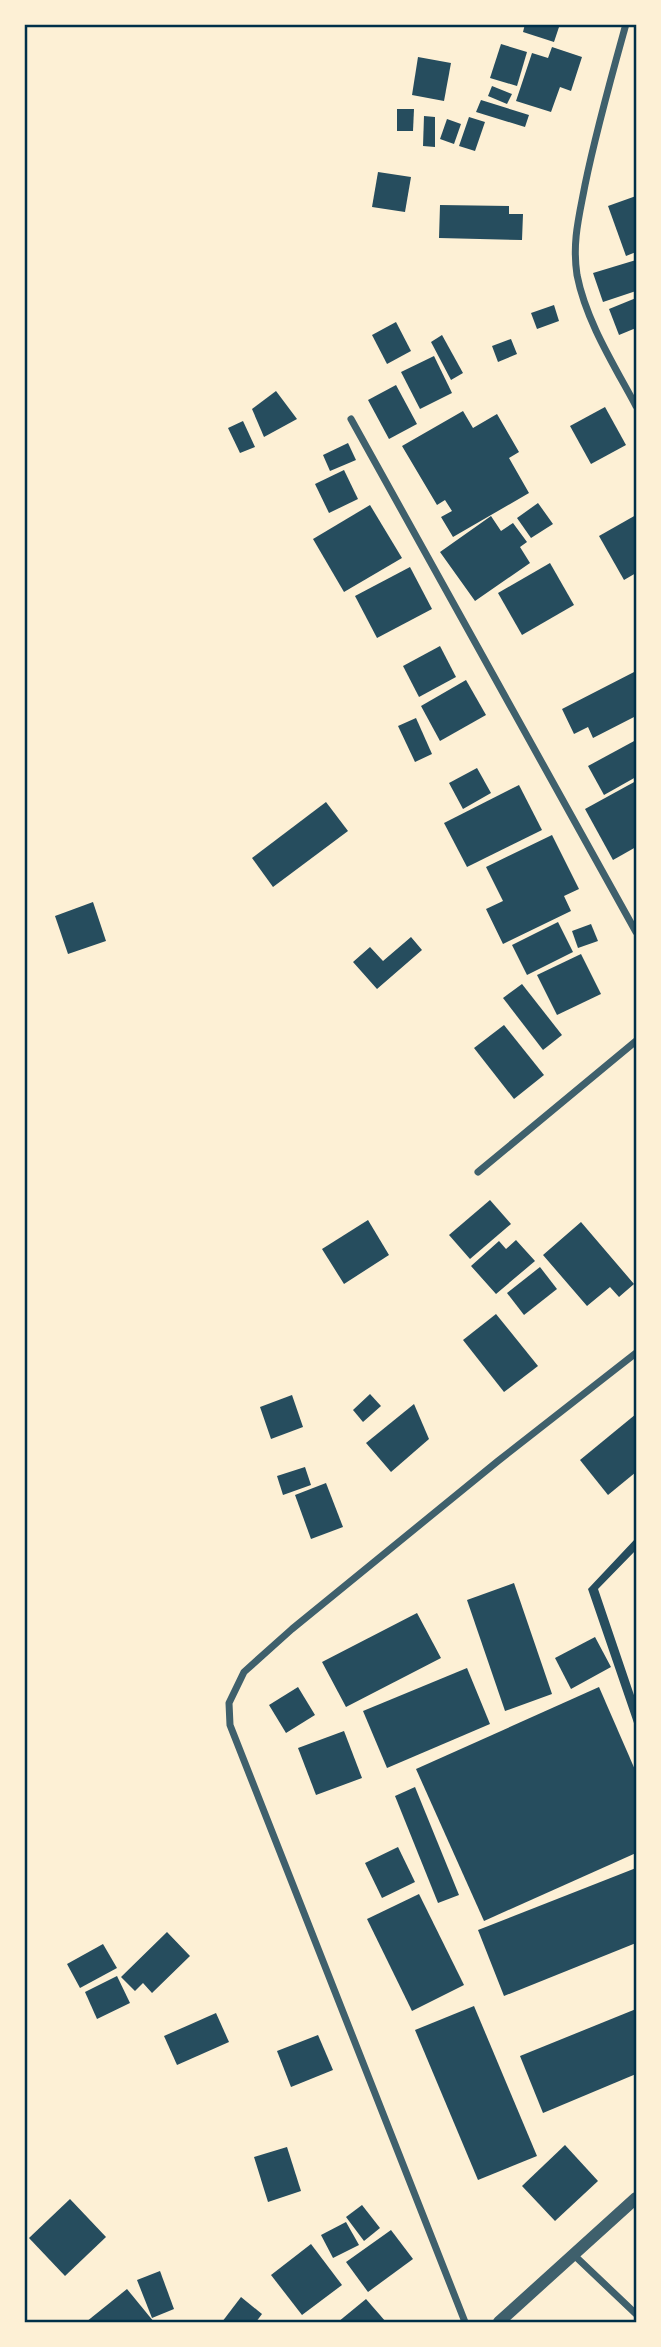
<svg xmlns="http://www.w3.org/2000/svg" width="661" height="2347" font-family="Raleway,sans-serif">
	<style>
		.building { fill: #264d5e }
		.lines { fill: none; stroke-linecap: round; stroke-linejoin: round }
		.minor { stroke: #3f606c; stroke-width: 7 }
		.tertiary { stroke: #3f606c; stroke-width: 12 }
		.neatline { fill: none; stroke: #003049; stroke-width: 2.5 }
	</style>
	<rect width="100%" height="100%" fill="#fdf0d5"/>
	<g class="building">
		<polygon points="525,24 560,24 554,42 523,32"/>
		<polygon points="501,44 527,52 517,86 490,78"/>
		<polygon points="552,47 582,57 571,91 560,87 551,112 516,101 532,53 548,58"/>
		<polygon points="418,57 451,63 444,101 412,95"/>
		<polygon points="492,86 512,94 507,104 488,96"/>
		<polygon points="481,100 529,115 525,127 476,112"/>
		<polygon points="397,109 414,109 413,131 397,131"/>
		<polygon points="424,116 435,117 435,147 423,146"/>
		<polygon points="469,117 485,122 475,151 459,146"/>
		<polygon points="447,119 461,124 454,144 440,139"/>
		<polygon points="378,172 411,177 405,212 372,207"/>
		<polygon points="636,196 636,252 626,256 608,206"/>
		<polygon points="440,205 509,206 509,214 523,214 522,240 439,238"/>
		<polygon points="636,260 636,291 603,302 593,273"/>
		<polygon points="636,298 636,328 619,335 609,309"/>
		<polygon points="554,305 559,321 537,329 531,313"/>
		<polygon points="396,322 411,351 387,364 372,335"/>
		<polygon points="442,335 463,373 451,380 431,342"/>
		<polygon points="511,339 517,354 498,362 492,346"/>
		<polygon points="434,356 452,393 420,409 401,372"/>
		<polygon points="396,385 417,424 389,439 368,400"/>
		<polygon points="276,391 297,419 264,437 252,409"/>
		<polygon points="605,407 626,445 591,464 570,426"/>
		<polygon points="463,411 473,428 497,414 519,452 509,458 529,493 453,537 441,517 452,511 445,500 437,505 402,446"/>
		<polygon points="243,421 255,447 240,453 228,428"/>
		<polygon points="348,443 356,460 330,471 323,455"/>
		<polygon points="344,470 358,499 329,513 315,484"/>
		<polygon points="538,503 553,524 531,538 517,518"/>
		<polygon points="370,505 402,558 344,592 313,539"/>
		<polygon points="636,515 636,573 624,580 599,536"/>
		<polygon points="491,516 501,531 513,523 527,542 520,547 530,563 475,601 440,552"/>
		<polygon points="550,563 574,605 522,635 498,593"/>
		<polygon points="410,567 432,609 377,638 355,596"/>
		<polygon points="440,646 456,677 419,697 403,666"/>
		<polygon points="636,671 636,716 593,738 588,727 574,734 562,709"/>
		<polygon points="466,680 486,715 440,741 421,706"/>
		<polygon points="416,718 432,754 415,762 398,726"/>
		<polygon points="636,740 636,777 604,795 588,766"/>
		<polygon points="477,768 491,793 463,809 449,783"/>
		<polygon points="636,781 636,847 613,860 585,809"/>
		<polygon points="519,785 542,830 467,867 444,823"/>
		<polygon points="326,802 348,831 273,887 252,858"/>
		<polygon points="552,835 579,889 564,896 571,911 503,944 486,909 503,901 486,867"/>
		<polygon points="93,902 106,941 68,954 55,916"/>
		<polygon points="558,922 573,952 527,975 512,945"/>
		<polygon points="591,924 598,941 578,948 572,931"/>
		<polygon points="411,937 422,950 377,989 353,962 370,947 383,961"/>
		<polygon points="581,954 601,994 557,1015 537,975"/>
		<polygon points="522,984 562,1035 543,1050 503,998"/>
		<polygon points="504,1025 544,1075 514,1099 474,1048"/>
		<polygon points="490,1200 511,1224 470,1259 449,1235"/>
		<polygon points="368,1220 389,1255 344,1284 322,1249"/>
		<polygon points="581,1222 634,1284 619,1297 610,1287 587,1306 543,1255"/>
		<polygon points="516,1240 535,1261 496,1294 471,1266 499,1241 506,1249"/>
		<polygon points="540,1267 557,1289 524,1315 507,1293"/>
		<polygon points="496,1314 538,1366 504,1392 463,1340"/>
		<polygon points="370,1394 381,1406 363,1422 353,1410"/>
		<polygon points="292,1395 303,1427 271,1439 260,1407"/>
		<polygon points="414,1404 429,1439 391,1472 366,1443"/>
		<polygon points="636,1414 636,1472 608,1495 580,1460"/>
		<polygon points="305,1467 311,1485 283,1495 277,1476"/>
		<polygon points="326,1483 343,1527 311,1539 295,1495"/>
		<polygon points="636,1538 636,1550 598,1589 636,1701 636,1729 588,1589"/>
		<polygon points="514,1583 552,1694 505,1711 467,1600"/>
		<polygon points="417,1613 441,1658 346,1707 322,1662"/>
		<polygon points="595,1637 611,1667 571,1689 555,1658"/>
		<polygon points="467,1668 490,1724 387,1768 363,1711"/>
		<polygon points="298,1687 315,1715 286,1733 269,1705"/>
		<polygon points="599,1687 636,1772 636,1853 484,1921 416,1769"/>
		<polygon points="344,1731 362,1778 316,1795 298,1748"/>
		<polygon points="415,1787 459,1895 438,1903 395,1796"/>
		<polygon points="398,1847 415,1882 382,1898 365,1863"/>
		<polygon points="636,1868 636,1943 504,1996 478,1930"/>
		<polygon points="419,1894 464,1985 412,2011 367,1919"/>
		<polygon points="167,1932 190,1956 152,1993 143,1983 135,1991 121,1977"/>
		<polygon points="103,1944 117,1968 80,1988 67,1964"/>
		<polygon points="117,1976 130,2003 97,2019 85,1992"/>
		<polygon points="474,2006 537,2156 478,2180 415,2030"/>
		<polygon points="636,2009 636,2074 543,2113 520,2056"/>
		<polygon points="216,2013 229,2042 177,2065 164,2036"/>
		<polygon points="318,2035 333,2070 291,2087 277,2051"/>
		<polygon points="565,2145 598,2181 555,2221 522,2186"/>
		<polygon points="287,2147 301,2191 268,2202 254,2157"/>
		<polygon points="70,2199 106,2237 65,2276 29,2238"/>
		<polygon points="362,2205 380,2228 364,2241 346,2217"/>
		<polygon points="346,2222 359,2245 333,2258 321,2235"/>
		<polygon points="391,2230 413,2259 368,2292 346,2262"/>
		<polygon points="311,2244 342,2285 302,2315 271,2275"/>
		<polygon points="160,2271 174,2309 152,2318 137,2280"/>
		<polygon points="127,2289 154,2322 86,2322"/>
		<polygon points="241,2297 262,2314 256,2322 222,2322"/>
		<polygon points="366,2299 386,2322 338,2322"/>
	</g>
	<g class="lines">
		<g class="minor">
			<path d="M626 24C611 78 596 131 585 185 579 217 572 242 577 275 586 321 614 365 636 406"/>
			<polyline points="351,419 636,932"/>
			<polyline points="478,1172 636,1041"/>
			<polyline points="575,2256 636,2314"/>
			<polyline points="465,2322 230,1725 229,1703 244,1672 292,1629 498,1461 636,1353"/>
		</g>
		<polyline class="tertiary" points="499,2322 636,2198"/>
	</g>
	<rect width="661" height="2347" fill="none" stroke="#fdf0d5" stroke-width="52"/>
	<rect x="26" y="26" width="609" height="2295" class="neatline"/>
</svg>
